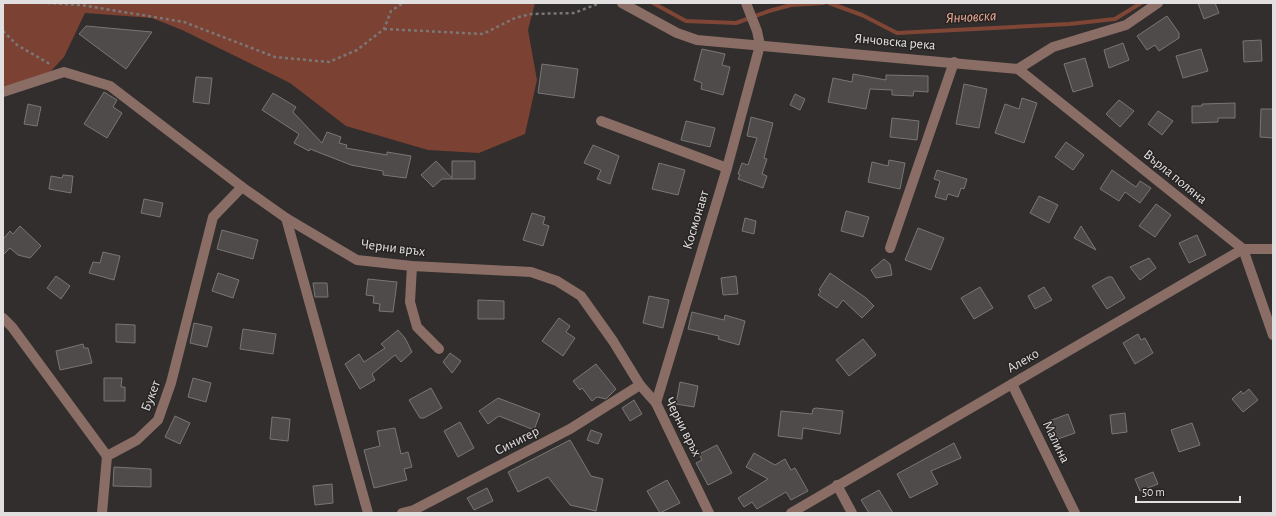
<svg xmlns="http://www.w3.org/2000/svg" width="1276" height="516" font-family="'Alegreya Sans',sans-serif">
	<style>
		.forest { fill: #7b4132 }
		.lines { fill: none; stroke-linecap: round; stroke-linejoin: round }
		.stream { stroke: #7f4535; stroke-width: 4 }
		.building { fill: #4e4b4a; stroke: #7a7675 }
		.path { stroke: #7a7776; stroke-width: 2.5; stroke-dasharray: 3 3; stroke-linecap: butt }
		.minor { stroke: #8a6e66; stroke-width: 10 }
		.labels { text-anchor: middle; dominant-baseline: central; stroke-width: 3; stroke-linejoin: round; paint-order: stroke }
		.street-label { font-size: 14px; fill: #e1dfdf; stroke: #272423 }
		.water-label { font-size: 15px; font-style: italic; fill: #f6ad99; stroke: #272423 }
	</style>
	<rect width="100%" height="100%" fill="#312e2d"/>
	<polygon class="forest" points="3,3 535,3 528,30 537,80 525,134 479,153 428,150 346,126 290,83 182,30 152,18 85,13 64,57 38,85 3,93"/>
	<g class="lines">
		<g class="stream">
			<polyline points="653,3 686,21 736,23 769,11 791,5 824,3"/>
			<polyline points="829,3 862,15 897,33 1069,24 1115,19 1141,3"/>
		</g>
	</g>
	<g class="building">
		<polygon points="1198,3 1215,3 1219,13 1204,19"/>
		<polygon points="1167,16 1179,33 1179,38 1159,51 1155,45 1147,50 1137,36"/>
		<polygon points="86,26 152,32 126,69 79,34"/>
		<polygon points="1261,40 1262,61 1244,62 1243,41"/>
		<polygon points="1123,43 1129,60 1109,68 1104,50"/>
		<polygon points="702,49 725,54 722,65 730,67 723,95 701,89 702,83 694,80"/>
		<polygon points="1201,49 1208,71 1183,78 1176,56"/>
		<polygon points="1085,58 1093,86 1073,92 1064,64"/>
		<polygon points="542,64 578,69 574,98 538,93"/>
		<polygon points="853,74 886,80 886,75 928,76 928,92 914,91 913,96 892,95 892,90 870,89 866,109 828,102 833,78 852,82"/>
		<polygon points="196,77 212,78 209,104 193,102"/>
		<polygon points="964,84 987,89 979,128 956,124"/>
		<polygon points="104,92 117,100 113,107 122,113 107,138 84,124"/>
		<polygon points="273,93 296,107 293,112 322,143 327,132 341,137 339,143 347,145 346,148 387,155 387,152 411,156 406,178 383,175 383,171 351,165 310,149 309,151 294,143 299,134 262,110"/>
		<polygon points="795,94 805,99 800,110 790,105"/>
		<polygon points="1022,98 1037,103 1024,143 995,133 1005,104 1019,109"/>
		<polygon points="1119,100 1134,111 1120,127 1106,114"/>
		<polygon points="1235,103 1235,118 1218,118 1218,122 1192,123 1192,106 1202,106 1202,104"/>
		<polygon points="28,104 41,107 37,126 24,124"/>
		<polygon points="1261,109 1273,109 1273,138 1260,137"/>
		<polygon points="1158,111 1173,121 1162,135 1148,124"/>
		<polygon points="751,117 773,123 764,158 767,159 762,174 767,176 763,188 738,179 740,175 738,174 742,163 748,165 757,138 747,136"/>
		<polygon points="892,118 919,121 917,140 890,137"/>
		<polygon points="686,121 715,128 710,147 681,140"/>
		<polygon points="1066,142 1084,155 1073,170 1055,157"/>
		<polygon points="593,145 619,156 610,184 597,179 601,170 584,163"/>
		<polygon points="889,160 905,163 900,189 868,182 872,162 888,166"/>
		<polygon points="436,161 452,178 452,161 475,161 475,179 442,179 433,187 421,175"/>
		<polygon points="659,163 685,170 678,195 652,189"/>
		<polygon points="937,170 967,179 964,189 961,188 958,197 948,194 946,200 935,197 940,181 934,179"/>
		<polygon points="1112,170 1136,187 1140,181 1151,188 1140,203 1125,192 1119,201 1100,189"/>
		<polygon points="63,175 73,176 71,193 49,189 51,176 62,178"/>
		<polygon points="1039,196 1058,205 1049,223 1030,213"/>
		<polygon points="144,199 163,203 160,217 141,213"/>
		<polygon points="1156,204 1171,215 1155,237 1139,226"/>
		<polygon points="846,211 869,217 863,237 841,231"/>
		<polygon points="532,213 545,217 543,224 549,226 543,246 523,240"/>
		<polygon points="745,218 756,221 754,234 742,231"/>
		<polygon points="20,226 41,246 30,258 18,255 10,248 3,255 3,239 10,231 13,234"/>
		<polygon points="1081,226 1096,250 1074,238"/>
		<polygon points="918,228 944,238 931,270 905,260"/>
		<polygon points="222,230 258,240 253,259 217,249"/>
		<polygon points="1197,235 1206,255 1189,263 1179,243"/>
		<polygon points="103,252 120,256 114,280 89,273 93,262 100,263"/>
		<polygon points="1149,258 1156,268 1140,280 1130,267"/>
		<polygon points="884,259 890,264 892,275 876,278 871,270"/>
		<polygon points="218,273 239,280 233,298 212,291"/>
		<polygon points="830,273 866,298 874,306 862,318 843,300 837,308 818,295 821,291 819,290"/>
		<polygon points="56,276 70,286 61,299 47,288"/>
		<polygon points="736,276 738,294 723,295 721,278"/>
		<polygon points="1108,277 1112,277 1125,298 1107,309 1092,286"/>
		<polygon points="368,279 397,282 393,312 379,311 380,304 373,303 374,296 366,295"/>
		<polygon points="313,283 327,283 328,297 315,297"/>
		<polygon points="980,287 993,308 974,319 961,298"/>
		<polygon points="1044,287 1052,300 1035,309 1028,296"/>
		<polygon points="649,296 669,300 663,328 643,323"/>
		<polygon points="478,300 504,301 504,319 478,319"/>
		<polygon points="692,312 724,320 725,315 745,321 739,345 718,339 719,336 688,329"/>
		<polygon points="559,318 570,326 566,332 575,338 563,356 542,341"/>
		<polygon points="194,323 212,327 207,347 190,343"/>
		<polygon points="116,324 135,325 135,343 116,342"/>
		<polygon points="243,329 276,334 273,354 240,349"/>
		<polygon points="398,330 405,338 412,352 401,362 395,355 372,374 375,380 360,389 345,364 359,354 364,362 385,348 381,344"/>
		<polygon points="1138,334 1141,340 1145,338 1153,353 1135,364 1123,343"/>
		<polygon points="863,339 876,355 849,376 836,360"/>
		<polygon points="83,344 84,348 88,348 92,363 60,370 56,351"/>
		<polygon points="450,353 461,361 452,373 443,362"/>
		<polygon points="596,364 616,389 606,399 597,397 592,401 582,388 580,390 573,381"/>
		<polygon points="104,378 122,378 121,387 125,387 125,401 104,401"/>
		<polygon points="193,378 211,383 206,402 188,397"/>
		<polygon points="680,382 698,386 694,407 676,404"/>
		<polygon points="431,388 442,408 424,418 420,418 409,400"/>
		<polygon points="1249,389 1258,400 1243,412 1232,399 1241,391 1243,394"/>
		<polygon points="498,398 540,414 534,430 499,416 488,424 479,411"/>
		<polygon points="634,400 642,414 630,421 622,408"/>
		<polygon points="816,408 843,411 840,434 803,428 802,439 778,436 781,411 812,414 813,409"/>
		<polygon points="1125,413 1127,432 1112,434 1110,415"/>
		<polygon points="1068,414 1075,433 1055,440 1049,421"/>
		<polygon points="175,416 190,423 180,444 165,437"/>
		<polygon points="272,417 290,419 288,441 270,439"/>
		<polygon points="460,422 474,448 458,457 444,431"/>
		<polygon points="1192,423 1200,445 1179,452 1171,430"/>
		<polygon points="395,428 401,454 408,452 412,467 404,469 407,480 374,488 364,450 380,446 377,431"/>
		<polygon points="591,430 602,434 598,444 587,440"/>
		<polygon points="570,440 591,476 603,479 596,511 570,505 548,477 518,492 508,472"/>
		<polygon points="954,443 961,458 931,471 938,484 910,498 897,474"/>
		<polygon points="717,445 732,473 708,485 696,463 702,460 699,454"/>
		<polygon points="754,453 775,465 785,459 791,470 795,468 808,491 791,500 786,492 757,509 752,502 744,507 738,498 768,479 746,467"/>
		<polygon points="114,467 151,469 151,487 113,486"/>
		<polygon points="1153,472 1158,484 1140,491 1135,479"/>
		<polygon points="667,480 680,503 660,513 647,491"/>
		<polygon points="332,484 333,503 315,505 313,486"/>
		<polygon points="487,488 493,501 474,510 467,498"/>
		<polygon points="879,490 893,513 869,513 861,500"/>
	</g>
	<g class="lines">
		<g class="path">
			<polyline points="3,3 4,3"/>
			<polyline points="47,3 81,5 184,22 275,57 329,62 357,50 384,29 391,11 403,3"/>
			<polyline points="384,29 483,34 515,18 531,14 574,13 600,3"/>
			<polyline points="3,31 17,45 50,64"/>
		</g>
		<g class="minor">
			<polyline points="622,3 677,33 697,40 1018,69 1053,47 1126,25 1158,3"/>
			<polyline points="1018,69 1243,249 1273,335"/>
			<polyline points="3,92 64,72 110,86 242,187 286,218 357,260 412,266 531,272 557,281 581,296 613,341 640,385 656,403 709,513"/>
			<polyline points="601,121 727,168"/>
			<polyline points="286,218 368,513"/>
			<polyline points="890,248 954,62"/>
			<polyline points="412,266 410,302 417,327 439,349"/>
			<polyline points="3,318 12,327 107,456 137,440 158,420 171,383 213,217 242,187"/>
			<polyline points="1012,384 1075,513"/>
			<polyline points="656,403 727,168 760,45 757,31 746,3"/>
			<polyline points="837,485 852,513"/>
			<polyline points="102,513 107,456"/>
			<polyline points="402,513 414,510 570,429 640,385"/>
			<polyline points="791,513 1243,249 1273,249"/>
		</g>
	</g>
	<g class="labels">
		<g class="street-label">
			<text transform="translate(895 42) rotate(5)">Янчовска река</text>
			<text transform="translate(1175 177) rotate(39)">Върла поляна</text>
			<text transform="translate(696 220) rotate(-73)">Космонавт</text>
			<text transform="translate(393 248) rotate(7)">Черни връх</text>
			<text transform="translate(1023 361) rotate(-30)">Алеко</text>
			<text transform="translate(151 396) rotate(-69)">Букет</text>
			<text transform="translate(683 427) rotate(63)">Черни връх</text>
			<text transform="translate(517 441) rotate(-27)">Синигер</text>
			<text transform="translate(1056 442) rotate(64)">Малина</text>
		</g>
		<g class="water-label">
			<text transform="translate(971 17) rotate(-3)">Янчовска</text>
		</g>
	</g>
	<rect width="1276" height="516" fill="none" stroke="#e1dfdf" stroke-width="8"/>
	<path d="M1136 496v6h104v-6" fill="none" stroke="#e1dfdf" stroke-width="2"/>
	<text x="1142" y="496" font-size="12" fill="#e1dfdf" stroke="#272423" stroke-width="3" paint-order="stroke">50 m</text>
</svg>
